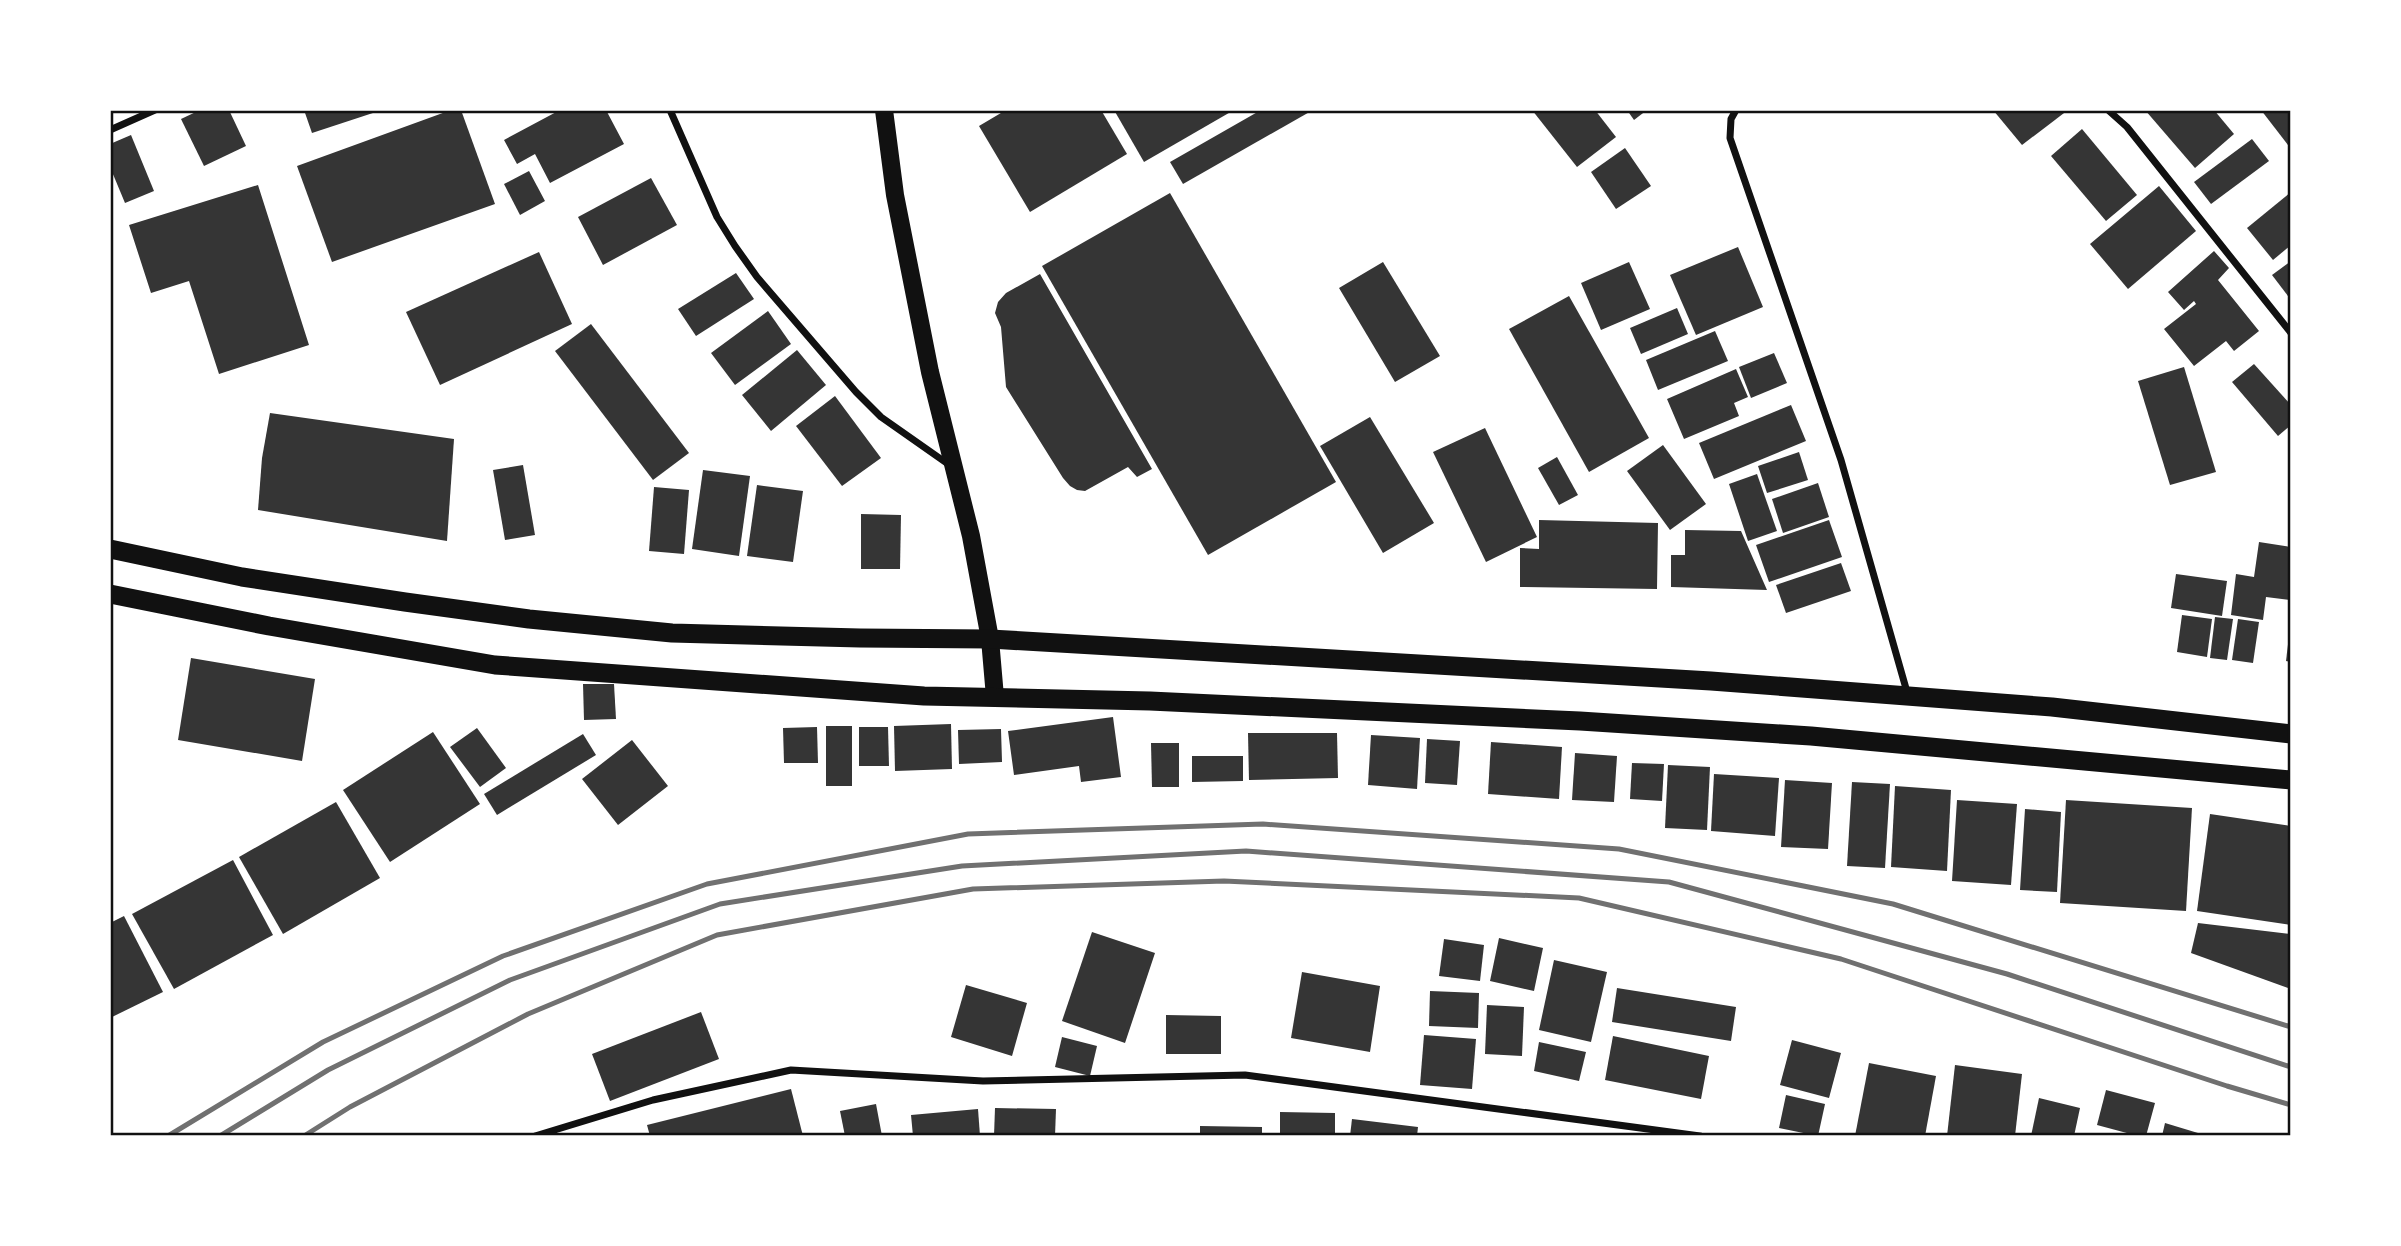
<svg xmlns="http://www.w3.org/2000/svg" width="2401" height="1246" font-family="Arial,sans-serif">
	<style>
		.building { fill: #353535 }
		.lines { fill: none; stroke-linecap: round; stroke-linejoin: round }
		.minor { stroke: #111; stroke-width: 7 }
		.primary { stroke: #111; stroke-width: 18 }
		.trunk { stroke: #111; stroke-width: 19 }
		.rail { stroke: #707070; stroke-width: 5 }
		.neatline { fill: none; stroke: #111; stroke-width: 2.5 }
	</style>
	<rect width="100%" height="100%" fill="#fff"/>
	<g class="building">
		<polygon points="200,110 229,110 246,146 204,166 181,119"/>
		<polygon points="304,110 379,110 379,111 312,133"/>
		<polygon points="451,110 461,110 495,204 332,262 297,166"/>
		<polygon points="560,110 606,110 624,144 550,183 535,154 517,164 504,140"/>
		<polygon points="1006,110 1101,110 1127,154 1030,212 979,126"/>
		<polygon points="1114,110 1234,110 1144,162"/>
		<polygon points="1261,110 1313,110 1183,184 1170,162"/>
		<polygon points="1532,110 1595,110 1616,137 1577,167"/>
		<polygon points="1627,110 1647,110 1634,120"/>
		<polygon points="1993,110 2068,110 2022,145"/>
		<polygon points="2145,110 2214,110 2234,134 2195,168"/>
		<polygon points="2261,110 2291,110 2291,149"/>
		<polygon points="2082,129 2137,195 2106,221 2051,156"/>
		<polygon points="131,135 154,191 125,203 110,167 110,144"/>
		<polygon points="2252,139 2269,161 2211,204 2194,182"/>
		<polygon points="1625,148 1651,186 1616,209 1591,172"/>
		<polygon points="529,171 545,201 520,215 504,184"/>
		<polygon points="651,178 677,225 603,265 578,217"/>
		<polygon points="258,185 309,345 219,374 189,281 151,293 129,225"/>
		<polygon points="2159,186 2196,231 2128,289 2090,244"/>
		<polygon points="2291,192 2291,245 2273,260 2247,228"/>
		<polygon points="1170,193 1336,482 1208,555 1042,266"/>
		<polygon points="1738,247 1763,307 1696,335 1670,275"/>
		<polygon points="2214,251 2229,268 2218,280 2259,331 2234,351 2226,341 2194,366 2164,329 2196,304 2194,301 2184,310 2168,292"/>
		<polygon points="539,252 572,324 440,385 406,312"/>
		<polygon points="2291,261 2291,300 2272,275"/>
		<polygon points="1383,262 1440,356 1395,382 1339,288"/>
		<polygon points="1629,262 1650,309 1601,330 1581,283"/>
		<polygon points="736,273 754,299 696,336 678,309"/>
		<polygon points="1040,274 1152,469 1137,477 1128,467 1085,491 1077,490 1070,486 1063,478 1006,387 1001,327 995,313 998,302 1006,293"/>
		<polygon points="1569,296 1649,438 1589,472 1509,329"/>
		<polygon points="1677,308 1688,334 1641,354 1630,328"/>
		<polygon points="768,311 791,344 735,385 711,353"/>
		<polygon points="591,324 689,453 653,480 555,351"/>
		<polygon points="1715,331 1728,361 1658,390 1646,360"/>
		<polygon points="797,350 826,385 771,431 742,395"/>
		<polygon points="1774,353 1787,383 1751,398 1739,367"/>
		<polygon points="2254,364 2291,405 2291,425 2278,436 2232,382"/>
		<polygon points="2184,367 2216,472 2170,485 2138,381"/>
		<polygon points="1736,369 1748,397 1734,403 1739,416 1684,439 1667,399"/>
		<polygon points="835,396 881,458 842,486 796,426"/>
		<polygon points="1791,405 1806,441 1714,479 1699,443"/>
		<polygon points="270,413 454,439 447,541 258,510 262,458"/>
		<polygon points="1370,417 1434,523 1383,553 1320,446"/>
		<polygon points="1485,428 1537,537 1486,562 1433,452"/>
		<polygon points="1663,445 1706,504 1670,530 1627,471"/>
		<polygon points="1799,452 1808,480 1767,493 1758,466"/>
		<polygon points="1557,457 1578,495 1559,505 1538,468"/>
		<polygon points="523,465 535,535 505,540 493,470"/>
		<polygon points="703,470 750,476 739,556 692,549"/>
		<polygon points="1757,474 1777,531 1748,541 1729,484"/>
		<polygon points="1818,483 1829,517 1783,533 1772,499"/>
		<polygon points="757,485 803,491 793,562 747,556"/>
		<polygon points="654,487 689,490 684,554 649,551"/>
		<polygon points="861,514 901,515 900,569 861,569"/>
		<polygon points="1539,520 1658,523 1657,589 1520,587 1520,548 1539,549"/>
		<polygon points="1829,520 1842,557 1769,582 1756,545"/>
		<polygon points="1685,530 1741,531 1767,590 1671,587 1671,555 1685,555"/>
		<polygon points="2259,542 2291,547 2290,600 2266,597 2263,620 2231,615 2236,574 2254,577"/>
		<polygon points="1841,563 1851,591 1786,613 1776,585"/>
		<polygon points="2176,574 2227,581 2222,616 2171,608"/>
		<polygon points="2182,615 2212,619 2207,657 2177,652"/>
		<polygon points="2215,617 2233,619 2227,660 2210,658"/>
		<polygon points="2238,619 2259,622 2253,663 2232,660"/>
		<polygon points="2289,636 2291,636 2291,662 2286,661"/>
		<polygon points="191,658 315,679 302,761 178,740"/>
		<polygon points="583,684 614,684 616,719 584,720"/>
		<polygon points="1113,717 1121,777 1081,782 1079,766 1014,775 1008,731"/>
		<polygon points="951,724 952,769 895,771 894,726"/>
		<rect x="826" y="726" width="26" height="60"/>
		<polygon points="817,727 818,763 784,763 783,728"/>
		<polygon points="859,727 888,727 889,766 859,766"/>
		<polygon points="477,728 506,768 480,787 450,747"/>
		<polygon points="1001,729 1002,762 959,764 958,730"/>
		<polygon points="433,732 480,804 390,862 343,790"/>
		<polygon points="1248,733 1337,733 1338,778 1249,780"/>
		<polygon points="583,734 596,755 497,815 484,794"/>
		<polygon points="1371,735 1420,738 1417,789 1368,785"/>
		<polygon points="1427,739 1460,741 1457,785 1425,783"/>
		<polygon points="632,740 668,786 618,825 582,779"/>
		<polygon points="1491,742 1562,747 1559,799 1488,794"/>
		<polygon points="1151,743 1179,743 1179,787 1152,787"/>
		<polygon points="1575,753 1617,756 1614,802 1572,800"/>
		<polygon points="1192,756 1243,756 1243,781 1192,782"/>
		<polygon points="1632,763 1664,764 1662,801 1630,799"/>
		<polygon points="1668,765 1710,767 1707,830 1665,828"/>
		<polygon points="1714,774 1779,778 1775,836 1711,831"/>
		<polygon points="1785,780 1832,783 1828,849 1781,847"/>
		<polygon points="1852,782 1890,784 1885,868 1847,866"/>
		<polygon points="1895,786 1951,790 1947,871 1891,867"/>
		<polygon points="1957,800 2017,804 2011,885 1952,881"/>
		<polygon points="2066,800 2192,808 2186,911 2060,903"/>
		<polygon points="336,802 380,878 283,934 239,857"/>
		<polygon points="2025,809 2061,812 2057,892 2020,890"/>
		<polygon points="2210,814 2291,826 2291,925 2197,911"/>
		<polygon points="233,860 273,935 174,989 132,914"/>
		<polygon points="124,916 163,992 110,1018 110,923"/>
		<polygon points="2198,923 2291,934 2291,989 2191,953"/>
		<polygon points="1092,932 1155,953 1125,1043 1062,1021"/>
		<polygon points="1499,938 1543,948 1534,991 1490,981"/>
		<polygon points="1444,939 1484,945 1480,981 1439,976"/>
		<polygon points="1554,960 1607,972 1591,1042 1539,1030"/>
		<polygon points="1302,972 1380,986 1370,1052 1291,1038"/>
		<polygon points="966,985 1027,1003 1012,1056 951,1037"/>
		<polygon points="1617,988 1736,1007 1731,1041 1612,1022"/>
		<polygon points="1430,991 1479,993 1478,1028 1429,1026"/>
		<polygon points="1487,1005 1524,1007 1522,1056 1485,1054"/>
		<polygon points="701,1012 719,1059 610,1101 592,1054"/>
		<polygon points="1166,1015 1221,1016 1221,1054 1166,1054"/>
		<polygon points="1424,1035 1476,1039 1472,1089 1420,1085"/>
		<polygon points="1613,1036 1709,1056 1701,1099 1605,1080"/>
		<polygon points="1062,1037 1097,1046 1090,1076 1055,1067"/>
		<polygon points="1792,1040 1841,1053 1829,1098 1780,1085"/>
		<polygon points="1539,1042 1586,1052 1579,1081 1534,1071"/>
		<polygon points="1869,1063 1936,1076 1925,1136 1855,1136"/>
		<polygon points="1955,1065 2022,1074 2015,1136 1947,1136"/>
		<polygon points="791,1089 803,1136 650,1136 647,1125"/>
		<polygon points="2106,1090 2155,1103 2146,1136 2138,1136 2097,1125"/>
		<polygon points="1786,1095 1825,1104 1818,1136 1779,1128"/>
		<polygon points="2039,1098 2080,1108 2074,1136 2031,1136"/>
		<polygon points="876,1104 882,1136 845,1136 840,1111"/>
		<polygon points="995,1108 1056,1109 1055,1136 994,1136"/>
		<polygon points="978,1109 980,1136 913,1136 911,1115"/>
		<polygon points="1280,1112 1335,1113 1335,1136 1280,1136"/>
		<polygon points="1352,1119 1418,1127 1417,1136 1350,1136"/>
		<polygon points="2165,1123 2198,1133 2198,1136 2162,1136"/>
		<polygon points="1200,1126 1262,1127 1262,1136 1200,1136"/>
	</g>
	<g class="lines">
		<g class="minor">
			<polyline points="670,110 717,217 735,246 757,277 856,392 881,417 948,464"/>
			<polyline points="1736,110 1731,119 1730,138 1841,460 1907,692"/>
			<polyline points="2108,110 2127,127 2291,333"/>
			<polyline points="110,130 155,110"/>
			<polyline points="535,1136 653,1100 791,1070 983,1081 1245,1075 1700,1136"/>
		</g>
		<polyline class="primary" points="884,110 895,195 930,372 971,536 990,639 995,697"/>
		<g class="trunk">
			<polyline points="110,549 242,577 405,602 529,619 672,633 860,638 990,639 1711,681 2052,707 2291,734"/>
			<polyline points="110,594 269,626 495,665 924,696 1150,701 1580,721 1811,736 2291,780"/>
		</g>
		<g class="rail">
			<polyline points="168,1136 323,1042 503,956 707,884 968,834 1263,824 1619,849 1893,904 2291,1027"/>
			<polyline points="220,1136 328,1070 510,980 720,904 962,866 1246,851 1669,882 2007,974 2291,1067"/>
			<polyline points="304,1136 350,1107 528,1014 717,935 973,889 1224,881 1579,898 1841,959 2227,1086 2291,1105"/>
		</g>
	</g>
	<rect width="2401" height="1246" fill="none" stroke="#ffffff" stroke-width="224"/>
	<rect x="112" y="112" width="2177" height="1022" class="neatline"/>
</svg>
